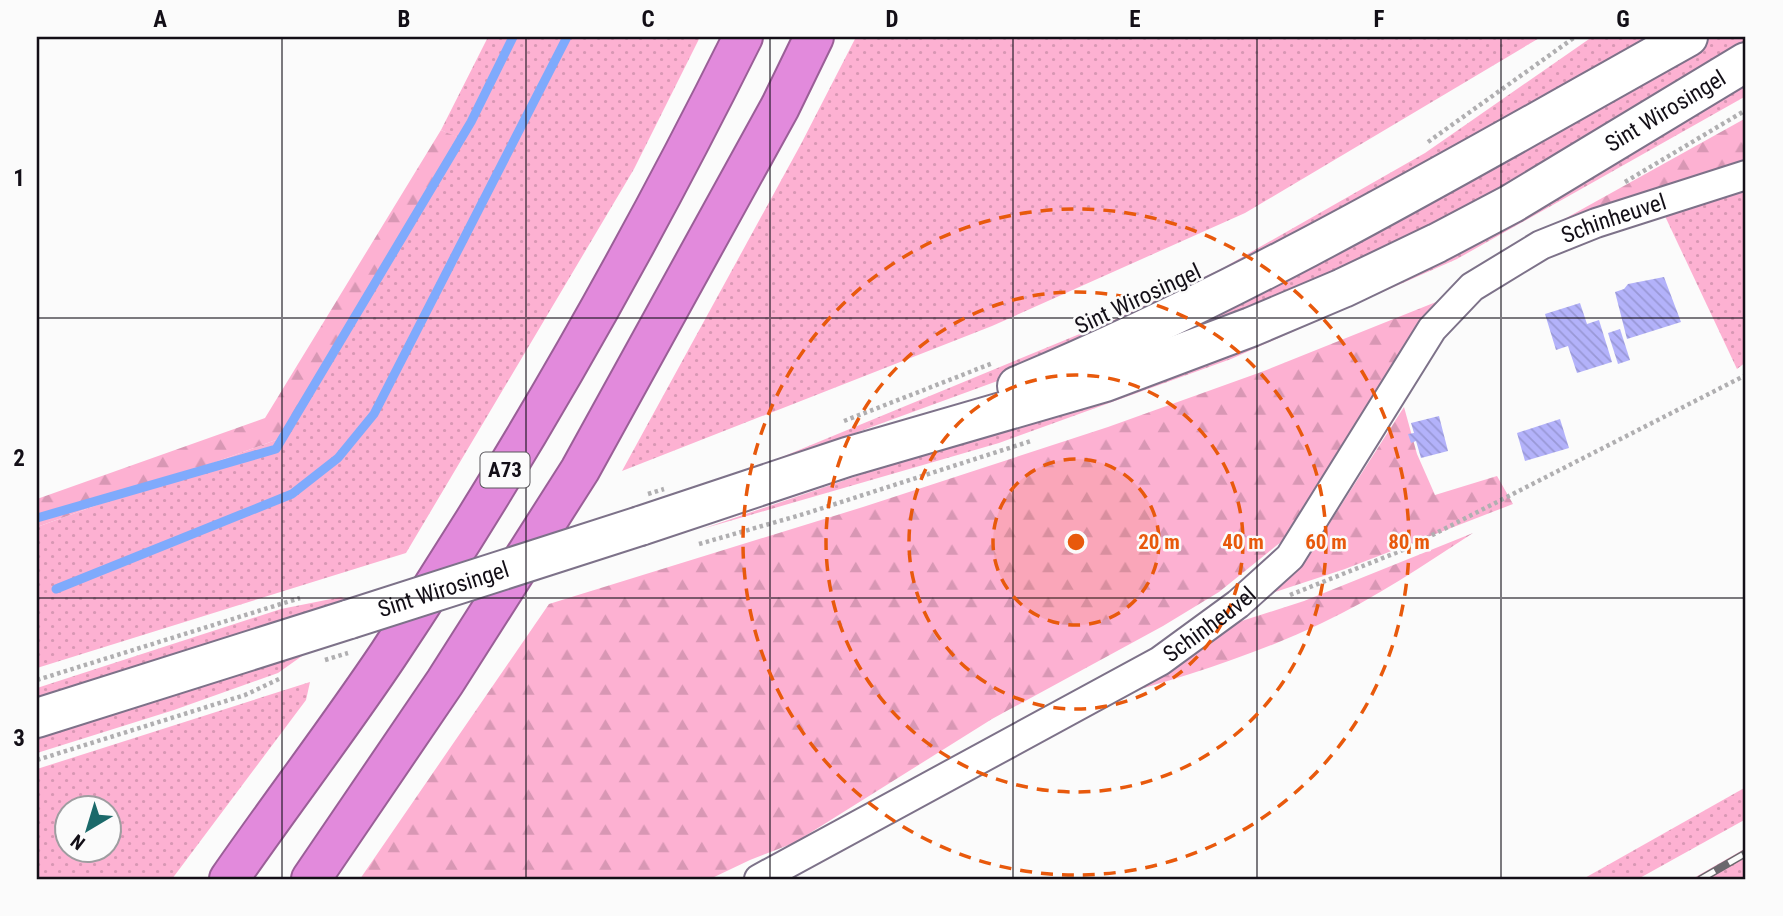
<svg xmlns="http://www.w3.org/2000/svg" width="1783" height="916" font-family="'Roboto Condensed',sans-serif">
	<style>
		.grass { fill: url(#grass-dots); fill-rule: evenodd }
		.forest { fill: url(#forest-firs) }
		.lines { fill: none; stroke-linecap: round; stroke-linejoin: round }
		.stream { stroke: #7faafc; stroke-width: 9 }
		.building { fill: url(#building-back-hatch) }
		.minor-casing { stroke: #7d7289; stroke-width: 32 }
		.secondary-casing { stroke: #7d7289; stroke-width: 42 }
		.motorway-casing { stroke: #9a5f97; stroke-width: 42 }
		.path { stroke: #b0afb1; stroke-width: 4.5; stroke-dasharray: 3.5 3.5; stroke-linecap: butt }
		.minor { stroke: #fff; stroke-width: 28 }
		.secondary { stroke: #fff; stroke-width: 38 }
		.motorway { stroke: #e28adc; stroke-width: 38 }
		.rail-casing { stroke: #6b686d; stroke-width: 8 }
		.rail { stroke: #fbfbfb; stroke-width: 5; stroke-dasharray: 16; stroke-linecap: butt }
		.secondary-bridge-casing { stroke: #7d7289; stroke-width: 42; stroke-linecap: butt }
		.path-bridge { stroke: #b0afb1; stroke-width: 4.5; stroke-dasharray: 3.5 3.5; stroke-linecap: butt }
		.secondary-bridge { stroke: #fff; stroke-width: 38 }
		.grid { fill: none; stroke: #130f17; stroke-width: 2; stroke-opacity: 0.55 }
		.ring { fill: none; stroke: #e8590c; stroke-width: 3.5; stroke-dasharray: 12 9 }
		.labels { text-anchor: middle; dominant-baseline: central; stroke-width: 5; stroke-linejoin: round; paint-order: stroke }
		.shield { fill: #fbfbfb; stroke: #59565b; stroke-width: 2 }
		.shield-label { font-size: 21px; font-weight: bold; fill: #130f17 }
		.street-label { font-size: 23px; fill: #130f17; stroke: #fbfbfb }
		.centre { fill: #e8590c; stroke: #fbfbfb; stroke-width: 3.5 }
		.ring-label { font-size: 21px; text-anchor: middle; font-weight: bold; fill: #e8590c; stroke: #fbfbfb; stroke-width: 5; stroke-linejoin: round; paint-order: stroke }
		.neatline { fill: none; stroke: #130f17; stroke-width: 2.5 }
		.grid-label { font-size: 23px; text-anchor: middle; font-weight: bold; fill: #130f17 }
	</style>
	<defs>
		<pattern id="grass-dots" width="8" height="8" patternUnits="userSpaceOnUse" patternTransform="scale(1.75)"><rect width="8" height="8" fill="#fdb1d2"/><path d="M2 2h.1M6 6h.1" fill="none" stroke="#d897b4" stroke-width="1.8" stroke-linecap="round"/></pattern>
		<pattern id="forest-firs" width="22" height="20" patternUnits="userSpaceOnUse" patternTransform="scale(1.75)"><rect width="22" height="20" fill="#fdb1d2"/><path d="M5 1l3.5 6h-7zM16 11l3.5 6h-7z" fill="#d897b4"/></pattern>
		<pattern id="building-back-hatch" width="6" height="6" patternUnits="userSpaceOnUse" patternTransform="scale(1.75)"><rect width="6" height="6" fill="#b3b2fa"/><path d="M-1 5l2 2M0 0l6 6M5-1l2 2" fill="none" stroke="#9998d6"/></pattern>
	</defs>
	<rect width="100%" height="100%" fill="#fbfbfb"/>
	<g class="grass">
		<polygon points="488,37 700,37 634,169 406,553 37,668 37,527 284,437 456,137 441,130"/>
		<polygon points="856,37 1541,37 1245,213 992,326 622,471 801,144"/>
		<polygon points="1592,37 1663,37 1257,262 1025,371 726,480 1116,319 1223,268 1425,153"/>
		<polygon points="1710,37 1746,37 1746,50 1467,215 1145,354 1146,342 1278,277"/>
		<polygon points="1746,75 1746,96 1457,259 1231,359 999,443 702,529 1224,350"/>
		<polygon points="1746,187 1746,362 1737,369 1664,214"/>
		<polygon points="341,597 351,601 37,702 37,688 281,609"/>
		<polygon points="286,656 302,656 278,673 174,710 37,753 37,735"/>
		<path d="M310 682 306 700 172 879H37V769ZM66 808H108V850H66Z"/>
		<polygon points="1746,787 1746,819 1638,879 1583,879"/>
		<polygon points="1746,848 1746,879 1692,879"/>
	</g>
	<g class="forest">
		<polygon points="1746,118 1746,166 1550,227"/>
		<polygon points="441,130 457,137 284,437 37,527 37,499 265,418"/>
		<polygon points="1436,302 1281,542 1219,592 1163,626 992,719 794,843 750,860 710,879 360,879 549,604 863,507 1108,427 1264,371"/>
		<polygon points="1404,407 1417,454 1435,495 1497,476 1513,504 1345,569 1272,593 1313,549"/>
		<path d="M1473 533C1424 565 1375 598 1322 623 1253 656 1180 678 1106 699L1226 626 1304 601Z"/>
	</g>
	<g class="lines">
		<g class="stream">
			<polyline points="37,518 276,449 471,122 513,37"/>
			<polyline points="56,589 292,494 338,458 374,414 567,37"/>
		</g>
	</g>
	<g class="building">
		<polygon points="1664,277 1681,322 1627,339 1615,292 1624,289 1628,284"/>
		<polygon points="1580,303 1587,324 1599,320 1612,362 1577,373 1568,346 1556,350 1545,314"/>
		<polygon points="1620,329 1630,360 1618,364 1608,333"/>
		<polygon points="1439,416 1448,451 1421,458 1416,441 1411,443 1408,434 1414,433 1411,423"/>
		<polygon points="1560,419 1569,448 1525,461 1517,433"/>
	</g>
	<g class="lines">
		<g class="minor-casing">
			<g id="minor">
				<path id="s1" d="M759 879 1160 661 1238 604 1290 557 1432 329 1472 287 1541 245 1596 223 1746 175"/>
			</g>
		</g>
		<g class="secondary-casing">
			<g id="secondary">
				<path d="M1017 386C1250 289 1468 160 1688 37"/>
				<path id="s2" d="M640 526 847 457 1105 382 1251 327 1343 288 1437 243 1511 204 1746 62"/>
				<polyline points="37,718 350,619"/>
			</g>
		</g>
		<g class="motorway-casing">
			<g id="motorway">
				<path d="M229 879C281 804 337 731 388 655 520 457 637 250 743 37"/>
				<polyline points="311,879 445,682 580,470 780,107 814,37"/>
			</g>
		</g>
		<g class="path">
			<polyline points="1428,142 1575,37"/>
			<polyline points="1625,182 1746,110"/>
			<polyline points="844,421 993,363"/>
			<polyline points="699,544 804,514 1031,441"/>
			<polyline points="1290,595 1403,550 1746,375"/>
			<polyline points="37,680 300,598"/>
			<polyline points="37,760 245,695 279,679"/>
		</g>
		<use href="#minor" class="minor"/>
		<use href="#secondary" class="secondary"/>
		<use href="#motorway" class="motorway"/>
		<g class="rail-casing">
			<polyline id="rail" points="1701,879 1746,853"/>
		</g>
		<use href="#rail" class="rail"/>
		<g class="secondary-bridge-casing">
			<g id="secondary-bridge">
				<path id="s3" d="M350 619 640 526"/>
			</g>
		</g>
		<g class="path-bridge">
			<polyline points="648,494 664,489"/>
			<polyline points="325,660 348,653"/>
		</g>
		<use href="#secondary-bridge" class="secondary-bridge"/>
	</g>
	<path class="grid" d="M282 37V879M526 37V879M770 37V879M1013 37V879M1257 37V879M1501 37V879M37 318H1746M37 598H1746"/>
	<circle cx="1076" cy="542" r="83" fill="#e8590c" fill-opacity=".12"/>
	<g class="ring">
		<circle cx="1076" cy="542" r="83"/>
		<circle cx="1076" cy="542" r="167"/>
		<circle cx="1076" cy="542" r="250"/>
		<circle cx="1076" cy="542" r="333"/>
	</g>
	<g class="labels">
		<rect class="shield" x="480.5" y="452.5" width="49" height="35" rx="5"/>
		<g class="shield-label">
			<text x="505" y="470">A73</text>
		</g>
		<g class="street-label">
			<text stroke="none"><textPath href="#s2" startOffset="1111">Sint Wirosingel</textPath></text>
			<text stroke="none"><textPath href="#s1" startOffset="1108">Schinheuvel</textPath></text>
			<text transform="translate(1138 299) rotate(-25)">Sint Wirosingel</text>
			<text stroke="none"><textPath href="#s3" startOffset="98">Sint Wirosingel</textPath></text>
			<text stroke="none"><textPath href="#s1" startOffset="518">Schinheuvel</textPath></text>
		</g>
	</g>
	<circle cx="1076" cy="542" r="10" class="centre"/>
	<g class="ring-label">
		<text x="1159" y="549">20 m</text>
		<text x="1243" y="549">40 m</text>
		<text x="1326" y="549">60 m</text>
		<text x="1409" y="549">80 m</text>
	</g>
	<rect width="1783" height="916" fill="none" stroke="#fbfbfb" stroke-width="77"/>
	<g transform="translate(88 829) rotate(218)"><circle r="33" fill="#fbfbfb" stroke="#9e9da0" stroke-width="2"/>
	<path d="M0-5L12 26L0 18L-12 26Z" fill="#1b696a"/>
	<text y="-10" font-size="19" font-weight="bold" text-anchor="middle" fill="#130f17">N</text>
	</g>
	<rect x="38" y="38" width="1706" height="840" class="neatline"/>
	<g class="grid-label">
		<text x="160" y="27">A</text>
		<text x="404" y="27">B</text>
		<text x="648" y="27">C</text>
		<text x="892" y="27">D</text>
		<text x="1135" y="27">E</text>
		<text x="1379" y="27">F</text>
		<text x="1623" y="27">G</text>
		<text x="19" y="186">1</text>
		<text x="19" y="466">2</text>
		<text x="19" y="746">3</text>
	</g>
</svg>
